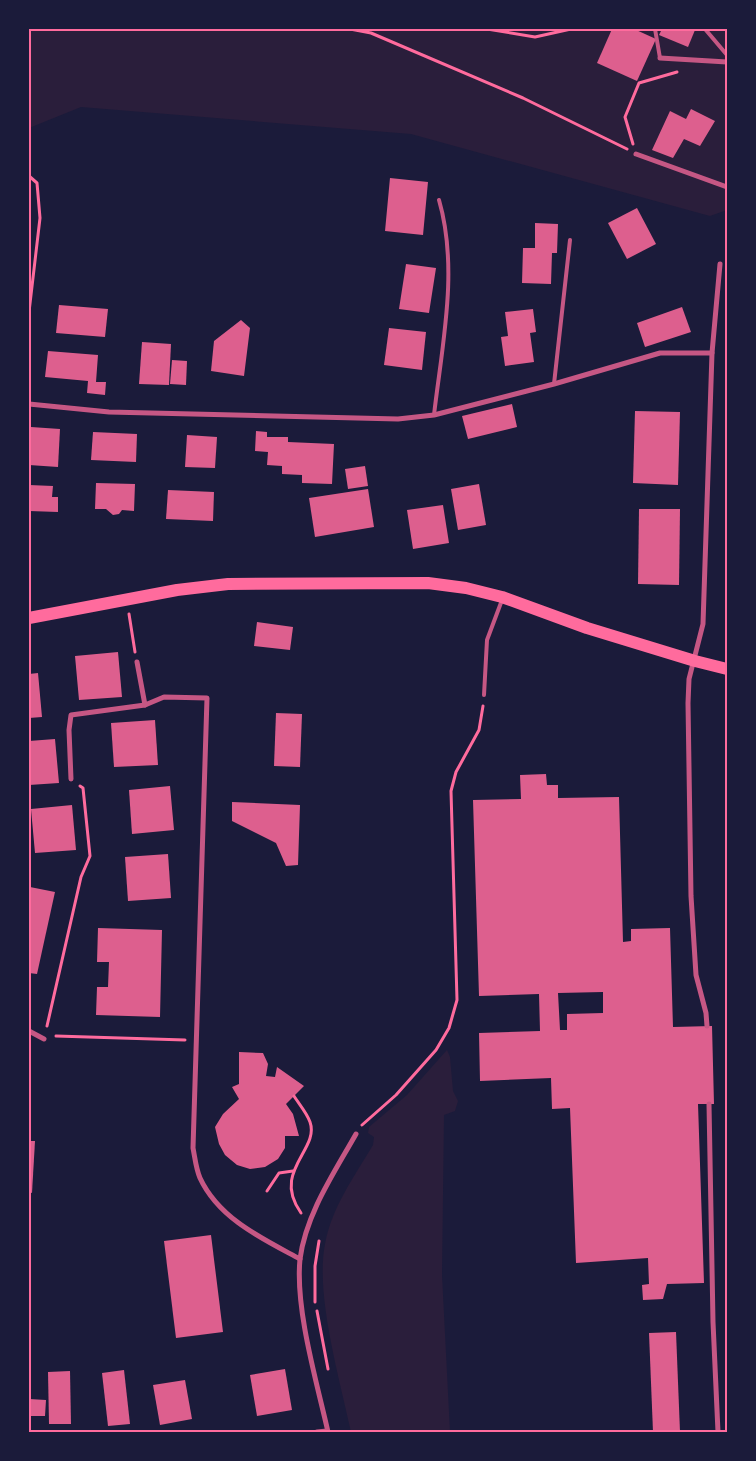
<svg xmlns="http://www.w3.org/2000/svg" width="756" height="1461" font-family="'Fira Sans Condensed',sans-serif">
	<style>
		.green { fill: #2a1e3b }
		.building { fill: #dd5f8e; fill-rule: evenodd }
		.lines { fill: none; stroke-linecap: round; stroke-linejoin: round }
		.path { stroke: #ff6b9d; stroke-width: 3 }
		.service { stroke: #c65784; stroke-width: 4 }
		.minor { stroke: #c65784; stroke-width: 5 }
		.primary { stroke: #ff6b9d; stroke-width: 12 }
		.neatline { fill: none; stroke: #ff6b9d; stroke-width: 2 }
	</style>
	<rect width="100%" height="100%" fill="#1b1b3a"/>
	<g class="green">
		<polygon points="29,29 727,29 727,210 710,216 411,134 81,107 29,128"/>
		<path d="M447 1050 450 1057 453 1091 458 1101 455 1111 444 1115 442 1275 450 1432H351C340 1380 315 1295 325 1244 332 1207 354 1177 373 1145L374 1137 368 1133 369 1127 407 1095Z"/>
	</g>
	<g class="building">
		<polygon points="612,29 634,29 656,39 637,81 597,63"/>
		<polygon points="662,29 693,29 695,30 688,47 659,35"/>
		<polygon points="691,109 715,121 700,146 684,139 673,158 652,150 670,111 686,119"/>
		<polygon points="390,178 428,182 423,235 385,231"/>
		<polygon points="637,208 656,244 627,259 608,223"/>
		<polygon points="535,223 558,224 557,253 552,253 551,284 522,283 523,248 535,248"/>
		<polygon points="406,264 436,268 429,313 399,309"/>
		<polygon points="59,305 108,309 105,337 56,333"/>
		<polygon points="682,307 691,332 645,347 637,323"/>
		<polygon points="533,309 536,332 530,333 534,362 505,366 501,337 508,336 505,312"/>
		<polygon points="241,320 250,328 244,376 211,371 214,341"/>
		<polygon points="389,328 426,332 422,370 384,365"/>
		<polygon points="142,342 171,344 169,385 139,384"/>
		<polygon points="48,351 98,355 96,382 106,382 105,395 87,393 88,381 45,377"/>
		<polygon points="172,360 187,361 186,385 170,384"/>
		<polygon points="512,404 517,427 468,439 462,416"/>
		<polygon points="635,411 680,412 678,485 633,483"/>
		<polygon points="31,427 60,429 58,467 29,465"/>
		<polygon points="256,431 267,432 267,437 288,437 288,442 334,444 332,484 302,483 302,475 282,474 282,466 267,465 268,452 255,451"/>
		<polygon points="93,432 137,434 136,462 91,460"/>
		<polygon points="187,435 217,437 215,468 185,467"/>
		<polygon points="365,466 368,486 348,489 345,469"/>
		<polygon points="96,483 135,484 134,511 122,510 119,514 113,515 106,509 95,509"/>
		<polygon points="479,484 486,525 458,530 451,489"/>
		<polygon points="29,485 53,486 52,497 58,497 58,512 29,511"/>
		<polygon points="368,489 374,527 315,537 309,498"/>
		<polygon points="168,490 214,492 213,521 166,519"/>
		<polygon points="443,505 449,543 413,549 407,510"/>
		<polygon points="639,509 680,509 679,585 638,584"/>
		<polygon points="257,622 293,627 290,650 254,646"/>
		<polygon points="118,652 122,697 79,700 75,656"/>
		<polygon points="38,673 42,717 29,718 29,674"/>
		<polygon points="276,713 302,714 300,767 274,766"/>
		<polygon points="155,720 158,765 114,767 111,723"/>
		<polygon points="55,739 59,783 29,785 29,741"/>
		<path d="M546 774 547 785H558V798L619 797 623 942 631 941V929L670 928 673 1027 712 1026 714 1104H698L704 1283 667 1284 663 1299 643 1300 642 1285 649 1284 648 1258 576 1263 570 1108 552 1109 551 1078 480 1081 479 1033 540 1031 539 994 479 996 473 800 521 799 520 775ZM603 992V1013L567 1014V1030H560L558 993Z"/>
		<polygon points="170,786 174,830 132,834 129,790"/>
		<polygon points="232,802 300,805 298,865 286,866 276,843 232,821"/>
		<polygon points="72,805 76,850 35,853 31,809"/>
		<polygon points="168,854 171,898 128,901 125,857"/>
		<polygon points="30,887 55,892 37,974 29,973"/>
		<polygon points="98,928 162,930 160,1017 96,1015 97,987 108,987 109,962 97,962"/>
		<polygon points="239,1052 263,1053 268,1064 266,1076 275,1077 277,1067 304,1086 286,1104 293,1114 299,1136 285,1136 285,1148 278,1159 265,1167 250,1169 237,1165 225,1155 219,1144 215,1127 223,1114 239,1099 232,1087 239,1084"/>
		<polygon points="29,1141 35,1141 32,1193 29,1192"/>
		<polygon points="211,1235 223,1332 176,1338 164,1241"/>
		<polygon points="676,1332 680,1432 653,1432 649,1333"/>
		<polygon points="285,1369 292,1410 257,1416 250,1375"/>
		<polygon points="124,1370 130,1424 108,1426 102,1373"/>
		<polygon points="70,1371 71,1424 49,1424 48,1372"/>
		<polygon points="185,1380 192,1419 160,1425 153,1385"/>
		<polygon points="29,1399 46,1400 45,1416 29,1416"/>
	</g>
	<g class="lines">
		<g class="path">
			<polyline points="350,29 371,33 523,98 627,149"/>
			<polyline points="487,29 535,37 571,29"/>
			<polyline points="633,144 625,117 639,83 677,72"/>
			<polyline points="29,176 37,183 40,218 29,312"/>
			<polyline points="129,614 135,652"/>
			<polyline points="47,1026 81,877 90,856 83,788 80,786"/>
			<polyline points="56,1036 185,1040"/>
			<path d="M294 1096C299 1104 307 1113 310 1122 320 1150 271 1171 301 1213"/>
			<polyline points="362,1125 396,1095 436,1050 449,1028 457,1000 451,791 456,772 479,730 483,706"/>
			<polyline points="267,1191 279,1173 293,1171"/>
			<polyline points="315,1302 315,1266 319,1241"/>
			<polyline points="317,1311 328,1369"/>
		</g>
		<g class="service">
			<polyline points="655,29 660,58"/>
			<polyline points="705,29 727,55"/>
			<polyline points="554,384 570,240"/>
			<path d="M434 415C442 345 459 269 439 200"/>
			<polyline points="484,695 487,640 502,600"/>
		</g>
		<g class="minor">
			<polyline points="660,58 727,62"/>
			<polyline points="636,154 727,187"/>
			<polyline points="712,353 720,264"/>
			<polyline points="29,404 109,412 398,419 434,415 554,384 660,353 712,353 703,624 689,679 688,703 691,896 696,975 706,1013 707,1026"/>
			<polyline points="137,662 145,705"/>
			<path d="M71 779 69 730 71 715 145 705 164 697 207 698 193 1148C195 1158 196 1169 200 1178 219 1219 263 1239 300 1259"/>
			<polyline points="29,1031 44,1039"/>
			<polyline points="709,1104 713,1322 718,1432"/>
			<polyline points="317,1432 327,1431"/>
			<path d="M328 1432C317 1383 295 1309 300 1259 306 1214 334 1173 356 1134"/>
		</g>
		<polyline class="primary" points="29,618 177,590 228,584 428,583 466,588 502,597 587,628 695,661 727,669"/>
	</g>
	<rect width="756" height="1461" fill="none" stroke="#1b1b3a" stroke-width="60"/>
	<rect x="30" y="30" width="696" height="1401" class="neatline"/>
</svg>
